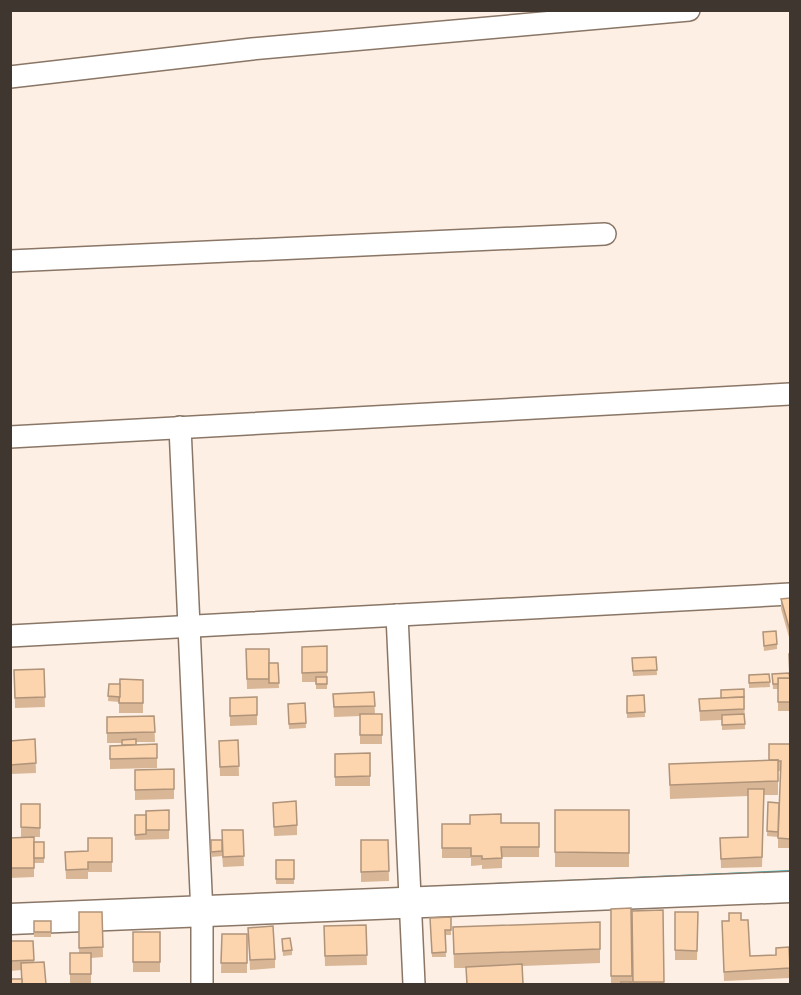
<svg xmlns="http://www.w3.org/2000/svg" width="801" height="995" font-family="'Titillium Web',sans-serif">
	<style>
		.water { fill: #2cb6c2 }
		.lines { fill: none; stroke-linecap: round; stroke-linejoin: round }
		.street-casing { stroke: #8a7666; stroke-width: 24 }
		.secondary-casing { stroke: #8a7666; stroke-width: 33 }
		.street { stroke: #fff; stroke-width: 21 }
		.secondary { stroke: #fff; stroke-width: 30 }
		.wall { fill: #d9b696 }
		.building { fill: #fcd4ae; stroke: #b0947a; stroke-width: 1.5 }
	</style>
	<rect width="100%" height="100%" fill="#fdefe4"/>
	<polygon class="water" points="790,870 790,872 427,886"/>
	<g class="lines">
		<g class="street-casing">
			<g id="street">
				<polyline points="10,77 252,49 689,10"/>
				<polyline points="10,261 605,234"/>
				<polyline points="180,427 202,914 202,984"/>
				<polyline points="10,437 790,394"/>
				<polyline points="397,615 414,984"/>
				<polyline points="10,636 790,594"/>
			</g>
		</g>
		<g class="secondary-casing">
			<polyline id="secondary" points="10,919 790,887"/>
		</g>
		<use href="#street" class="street"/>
		<use href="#secondary" class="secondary"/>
	</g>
	<g class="wall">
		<polygon points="790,598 790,641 781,609 781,599"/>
		<polygon points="763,637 777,644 777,649 764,651"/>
		<polygon points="327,646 327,689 316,689 316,682 302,682 302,647"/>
		<polygon points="246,649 269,679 278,663 279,688 247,689"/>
		<polygon points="790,654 790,711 778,711 778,689 773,689 772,674 789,673"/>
		<polygon points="656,657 657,675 633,676 632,658"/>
		<polygon points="44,669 45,707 15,708 14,670"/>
		<polygon points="769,674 770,687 749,688 749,675"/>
		<polygon points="143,680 143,713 119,713 119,702 108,701 109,684 120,684"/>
		<polygon points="744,689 745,729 722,730 722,720 700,721 699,699 721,698"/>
		<polygon points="374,692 375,714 382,714 382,744 360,744 360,716 334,717 333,694"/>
		<polygon points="644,695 645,717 627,718 627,696"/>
		<polygon points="257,697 257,725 230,726 230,698"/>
		<polygon points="305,703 306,728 289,729 288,704"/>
		<polygon points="154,716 155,742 136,742 136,745 157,744 157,768 110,769 110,746 122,745 122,743 107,743 107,717"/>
		<polygon points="35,739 36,773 10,774 10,741"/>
		<polygon points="238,740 239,776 220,776 219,741"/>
		<polygon points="790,744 790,848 778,848 778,837 767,836 768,802 779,803 781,771 778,771 778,795 764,795 762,867 721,868 720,838 748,837 748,796 670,799 669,764 769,760"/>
		<polygon points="370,753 370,786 335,786 335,754"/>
		<polygon points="174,769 174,799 135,800 135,770"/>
		<polygon points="273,803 297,825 297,835 274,836"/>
		<rect x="21" y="804" width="19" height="33"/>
		<polygon points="169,810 169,839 135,840 135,815 146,815"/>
		<rect x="555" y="810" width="74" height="57"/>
		<polygon points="539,823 539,857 502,857 502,868 482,869 482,865 471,866 471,858 442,858 442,824"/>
		<polygon points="243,830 244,866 223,867 222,853 222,856 211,857 211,840 222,840"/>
		<polygon points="10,838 34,842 44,842 44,863 34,863 34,877 10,878"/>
		<polygon points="112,838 112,872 88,872 88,879 66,879 65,852 88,851"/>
		<polygon points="361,840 388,840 389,881 361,882"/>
		<rect x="276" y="860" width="18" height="24"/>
		<polygon points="631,908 632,984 611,984 611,909"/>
		<polygon points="663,910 664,984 632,984 632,911"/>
		<polygon points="79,912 102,912 103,957 91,958 91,984 70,984 70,953 79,953"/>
		<polygon points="675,912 698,912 697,960 675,960"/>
		<polygon points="451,917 451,935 445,935 446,957 432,957 430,918"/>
		<polygon points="741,920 750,956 790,968 790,978 724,981 722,921"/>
		<rect x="34" y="921" width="17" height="16"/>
		<polygon points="600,922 600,963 522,966 523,984 466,984 466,968 454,968 453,927"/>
		<polygon points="366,925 367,965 325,966 324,926"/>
		<polygon points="248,928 275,959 275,968 250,970"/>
		<rect x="133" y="932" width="27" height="40"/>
		<polygon points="222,934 247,934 247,973 221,973"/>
		<polygon points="282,939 292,950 292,955 283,956"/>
		<polygon points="10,941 33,941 34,962 21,979 21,970 10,971"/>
	</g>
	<g class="building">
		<polygon points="790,598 790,631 781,599"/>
		<polygon points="776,631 777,644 764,646 763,632"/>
		<polygon points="327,646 327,672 302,673 302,647"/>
		<polygon points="246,649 269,649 269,679 247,679"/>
		<polygon points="789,654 790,654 790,702 778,702 778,678 790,678"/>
		<polygon points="656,657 657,670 633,671 632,658"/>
		<polygon points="269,663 278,663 279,683 269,683"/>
		<polygon points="44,669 45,697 15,698 14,670"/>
		<polygon points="789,673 790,678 778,678 778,684 773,684 772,674"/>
		<polygon points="769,674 770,682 749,683 749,675"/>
		<rect x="316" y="677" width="11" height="7"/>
		<polygon points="120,679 143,680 143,703 119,703"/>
		<polygon points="109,684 120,684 120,697 108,696"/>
		<polygon points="744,689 744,697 721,698 721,690"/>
		<polygon points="374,692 375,706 334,707 333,694"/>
		<polygon points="644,695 645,712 627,713 627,696"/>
		<polygon points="257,697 257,715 230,716 230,698"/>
		<polygon points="744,697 744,709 700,711 699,699"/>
		<polygon points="305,703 306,723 289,724 288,704"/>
		<rect x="360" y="714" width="22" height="21"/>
		<polygon points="744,714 745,724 722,725 722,715"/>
		<polygon points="154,716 155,732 107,733 107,717"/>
		<polygon points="35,739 36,763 10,765 10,741"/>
		<polygon points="136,739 136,745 122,745 122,740"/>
		<polygon points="238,740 239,766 220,767 219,741"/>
		<polygon points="157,744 157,758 110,759 110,746"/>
		<polygon points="769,744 790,744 790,839 778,838 781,761 778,761 778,760 769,760"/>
		<polygon points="370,753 370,776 335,777 335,754"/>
		<polygon points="778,760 778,781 670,785 669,764"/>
		<polygon points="174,769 174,789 135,790 135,770"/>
		<polygon points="748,789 764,789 762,857 721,859 720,838 748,837"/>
		<polygon points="296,801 297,825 274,827 273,803"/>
		<polygon points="768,802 779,803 778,832 767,831"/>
		<polygon points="21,804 40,804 40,828 21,827"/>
		<polygon points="169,810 169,830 146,830 146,811"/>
		<polygon points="555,810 629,810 629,853 555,852"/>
		<polygon points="501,814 501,823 539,823 539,847 501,847 502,858 482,859 482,856 471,856 471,848 442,848 442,824 470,824 470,815"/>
		<polygon points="135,815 146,815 146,834 135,835"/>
		<polygon points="222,830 243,830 244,856 223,857"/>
		<polygon points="34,837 34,868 10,868 10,838"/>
		<polygon points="88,838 112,838 112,862 88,862 88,869 66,870 65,852 88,851"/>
		<polygon points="211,840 222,840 222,851 211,852"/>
		<polygon points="361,840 388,840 389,871 361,872"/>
		<rect x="34" y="842" width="10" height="16"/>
		<rect x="276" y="860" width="18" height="19"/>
		<polygon points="631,908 632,976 611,976 611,909"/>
		<polygon points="663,910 664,982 633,982 632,911"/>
		<polygon points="79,912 102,912 103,947 79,948"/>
		<polygon points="675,912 698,912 697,951 675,950"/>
		<polygon points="729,913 741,913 741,920 748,920 750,956 776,955 776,948 789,947 790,968 724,972 722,921 729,921"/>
		<polygon points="451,917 451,930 445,930 446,952 432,953 430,918"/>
		<rect x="34" y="921" width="17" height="11"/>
		<polygon points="600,922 600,949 454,954 453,927"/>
		<polygon points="366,925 367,955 325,956 324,926"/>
		<polygon points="273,926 275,959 250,960 248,928"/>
		<rect x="133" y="932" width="27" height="30"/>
		<polygon points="222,934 247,934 247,963 221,963"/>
		<polygon points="290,938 292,950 283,951 282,939"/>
		<polygon points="10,941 33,941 34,960 10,961"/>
		<rect x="70" y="953" width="21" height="21"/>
		<polygon points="44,962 46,984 22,984 21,963"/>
		<polygon points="522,964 523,984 467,984 466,967"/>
		<rect x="10" y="979" width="12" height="5"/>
		<rect x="621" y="982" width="10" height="2"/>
	</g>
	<rect width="801" height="995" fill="none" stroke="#3e362f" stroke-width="24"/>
</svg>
